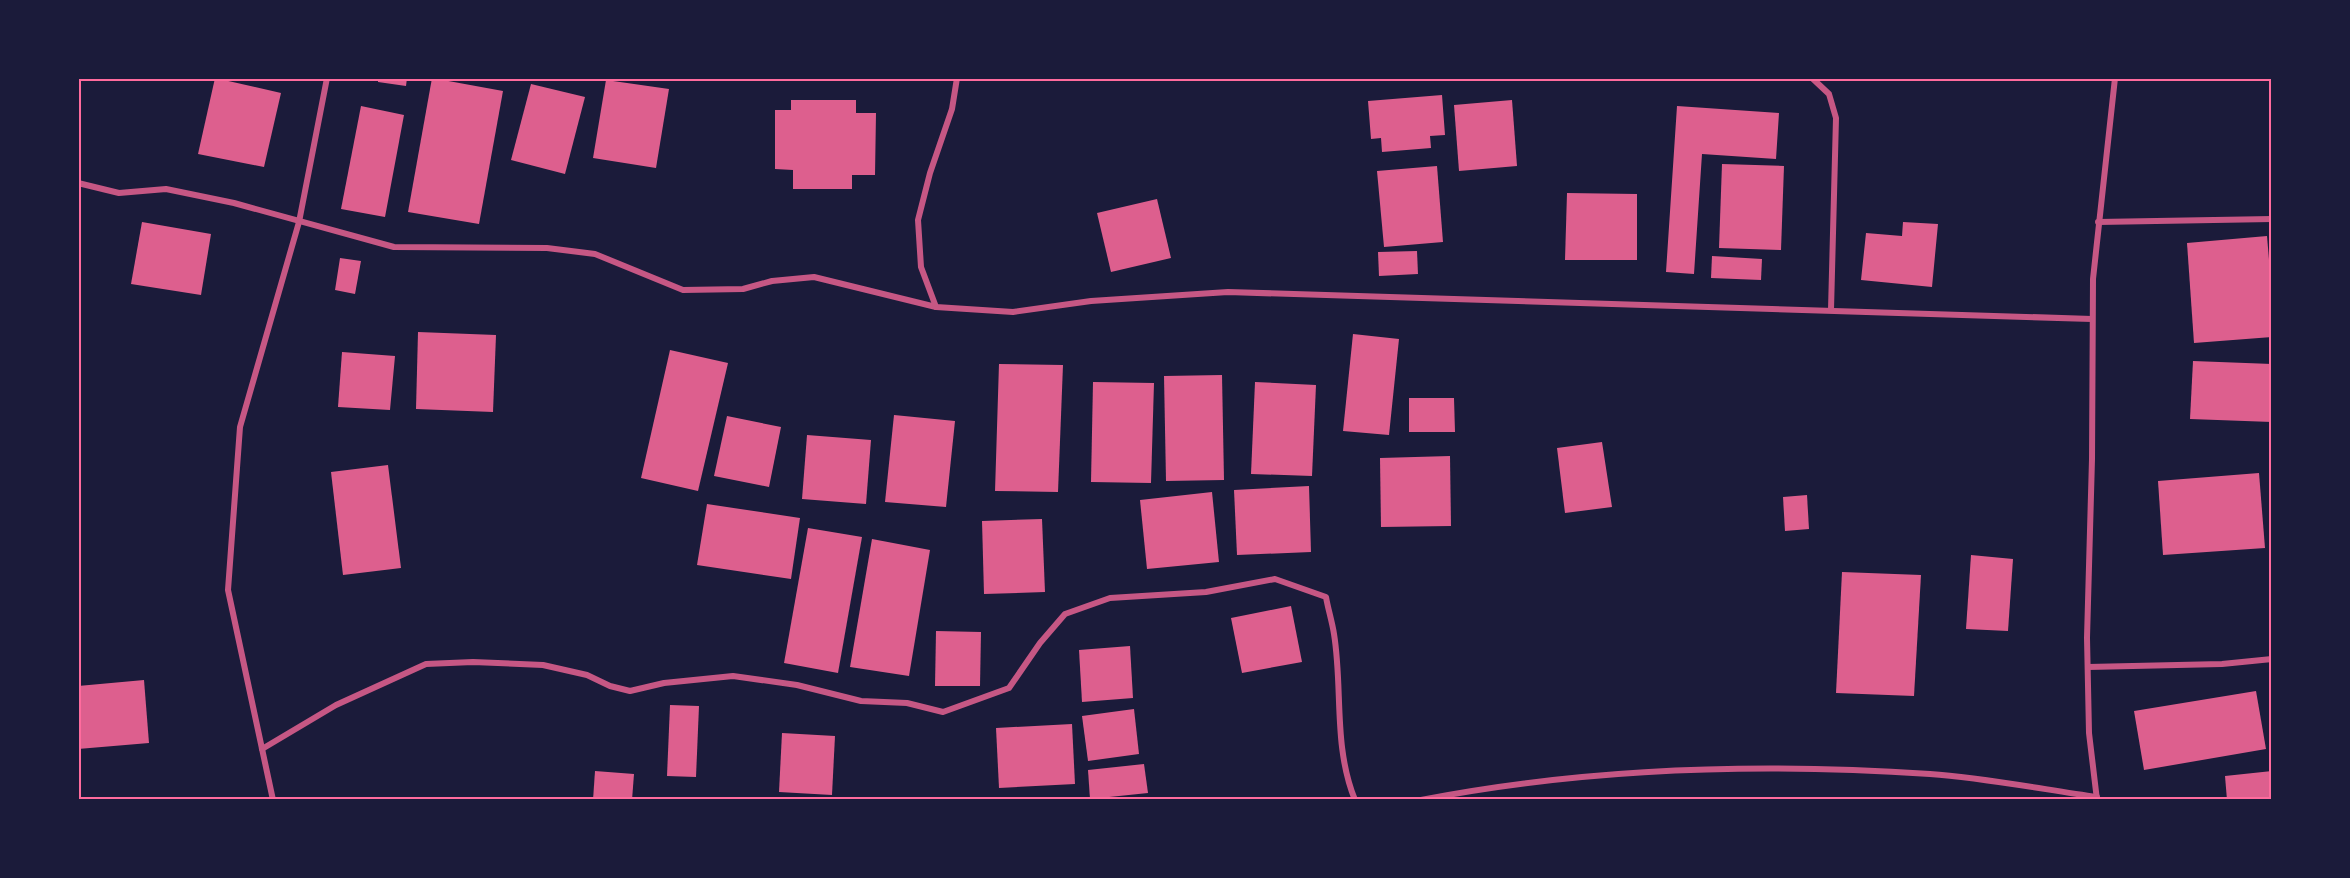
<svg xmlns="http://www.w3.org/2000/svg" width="2350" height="878" font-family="'Source Serif 4',serif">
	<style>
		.building { fill: #dd5f8e }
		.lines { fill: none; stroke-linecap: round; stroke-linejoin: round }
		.minor { stroke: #c65784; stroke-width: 6 }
		.neatline { fill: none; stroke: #ff6b9d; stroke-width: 2 }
	</style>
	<rect width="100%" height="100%" fill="#1b1b3a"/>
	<g class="building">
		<polygon points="215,78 281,93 264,167 198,154"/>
		<polygon points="378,78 407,78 406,86 378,82"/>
		<polygon points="432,78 503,91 479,224 408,212"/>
		<polygon points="606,80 669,89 656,168 593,158"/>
		<polygon points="531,84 585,97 565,174 511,160"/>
		<polygon points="1442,95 1445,135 1430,136 1431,148 1382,152 1381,138 1371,139 1368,101"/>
		<polygon points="791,100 856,100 856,113 876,113 875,175 852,175 852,189 793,189 793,170 775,169 775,110 791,110"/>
		<polygon points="1512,100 1517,166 1459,171 1454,105"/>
		<polygon points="361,106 404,115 385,217 341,209"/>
		<polygon points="1677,106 1779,113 1776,159 1702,154 1694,274 1666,272"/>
		<polygon points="1722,164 1784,166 1781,250 1719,248"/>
		<polygon points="1437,166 1443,242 1384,247 1377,171"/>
		<polygon points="1567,193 1637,194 1637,260 1565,260"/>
		<polygon points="1157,199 1171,258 1111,272 1097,213"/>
		<polygon points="142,222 211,234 201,295 131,284"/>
		<polygon points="1903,222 1938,224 1932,287 1861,280 1866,233 1902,236"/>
		<polygon points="2267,236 2272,295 2272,337 2194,343 2187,243"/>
		<polygon points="1417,251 1418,274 1379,276 1378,252"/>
		<polygon points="1712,256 1762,259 1761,280 1711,278"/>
		<polygon points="340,258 361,261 355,294 335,290"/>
		<polygon points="418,332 496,335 493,412 416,409"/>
		<polygon points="1353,334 1399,339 1389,435 1343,431"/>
		<polygon points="670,350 728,363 698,491 641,478"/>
		<polygon points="342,352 395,356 390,410 338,407"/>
		<polygon points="2193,361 2272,364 2272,422 2190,419"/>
		<polygon points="999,364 1063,365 1058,492 995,491"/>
		<polygon points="1222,375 1224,480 1166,481 1164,376"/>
		<polygon points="1093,382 1154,383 1151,483 1091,482"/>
		<polygon points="1255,382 1316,385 1312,476 1251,474"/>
		<polygon points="1409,398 1454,398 1455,432 1409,432"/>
		<polygon points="894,415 955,421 946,507 885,502"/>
		<polygon points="727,416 781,427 769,487 714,476"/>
		<polygon points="807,435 871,440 866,504 802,499"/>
		<polygon points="1602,442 1612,507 1565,513 1557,448"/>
		<polygon points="1450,456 1451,526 1381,527 1380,458"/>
		<polygon points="388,465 401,568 343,575 331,472"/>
		<polygon points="2259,473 2265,548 2163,555 2158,481"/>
		<polygon points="1309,486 1311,552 1237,555 1234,490"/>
		<polygon points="1212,492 1219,562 1147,569 1140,500"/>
		<polygon points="1807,495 1809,529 1785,531 1783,497"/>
		<polygon points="707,504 800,518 791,579 697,565"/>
		<polygon points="1042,519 1045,592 984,594 982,521"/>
		<polygon points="808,528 862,537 838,673 784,663"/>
		<polygon points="872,539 930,550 909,676 850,667"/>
		<polygon points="1971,555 2013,559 2008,631 1966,629"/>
		<polygon points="1842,572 1921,575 1914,696 1836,693"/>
		<polygon points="1291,606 1302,662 1242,673 1231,618"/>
		<polygon points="936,631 981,632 980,686 935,686"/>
		<polygon points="1130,646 1133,698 1082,702 1079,650"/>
		<polygon points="144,680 149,743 78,749 78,686"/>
		<polygon points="2256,691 2266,749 2144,770 2134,711"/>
		<polygon points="670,705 699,706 696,777 667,776"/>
		<polygon points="1134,709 1139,754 1088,761 1082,716"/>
		<polygon points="1072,724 1075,784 999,788 996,728"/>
		<polygon points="782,733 835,736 832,795 779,792"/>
		<polygon points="1144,764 1148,793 1090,799 1088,770"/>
		<polygon points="595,771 634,774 632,800 593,800"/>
		<polygon points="2272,771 2272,800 2227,800 2225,776"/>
	</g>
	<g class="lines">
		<g class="minor">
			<polyline points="1812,78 1829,94 1836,118 1831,310"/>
			<polyline points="78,183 119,193 166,189 234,203 394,247 547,248 595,254 683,290 743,289 772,281 814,277 936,307 1013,312 1091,301 1228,292 2092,319"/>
			<polyline points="2098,222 2272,219"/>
			<polyline points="936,307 921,267 918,220 930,173 952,109 957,78"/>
			<polyline points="2088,667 2222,664 2272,659"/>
			<path d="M262 749 336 705 426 664 473 662 543 665 587 675 610 686 630 691 664 683 733 676 797 685 861 701 907 703 943 712 1009 688 1040 643 1065 614 1110 598 1206 592 1275 579 1326 597C1328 609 1332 621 1334 634 1343 689 1333 746 1355 800"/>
			<polyline points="273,800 228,590 240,427 299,222 327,78"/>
			<path d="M1421 800C1586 768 1763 763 1930 774 1985 778 2041 789 2097 797"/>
			<polyline points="2097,800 2089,733 2087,638 2092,459 2093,279 2115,78"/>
		</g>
	</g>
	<rect width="2350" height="878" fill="none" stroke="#1b1b3a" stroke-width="159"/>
	<rect x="80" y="80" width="2190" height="718" class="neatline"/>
</svg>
